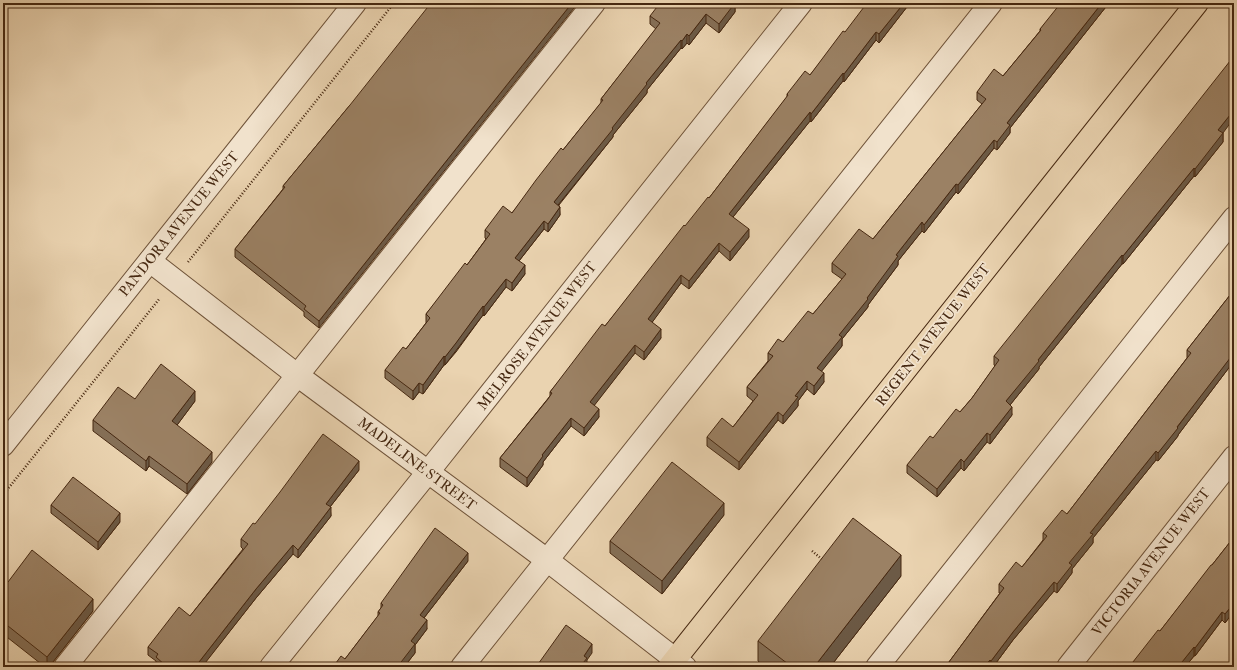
<svg xmlns="http://www.w3.org/2000/svg" width="1237" height="670" font-family="'IM FELL Double Pica',serif">
	<style>
		.lines { fill: none; stroke-linecap: round; stroke-linejoin: round }
		.minor-casing { stroke: #6f5339; stroke-width: 24 }
		.major-casing { stroke: #462811; stroke-width: 24 }
		.path { stroke: #462811; stroke-width: 2.5; stroke-dasharray: 1 2; stroke-linecap: butt }
		.minor { stroke: #f1e2cc; stroke-width: 22 }
		.major { stroke: #ead3b0; stroke-width: 22 }
		.wall { fill: #856f56; stroke: #462811 }
		.shaded-wall { fill: #6c5a46; stroke: #462811 }
		.building { fill: #9b8164; stroke: #462811 }
		.labels { text-anchor: middle; dominant-baseline: central; stroke-width: 3.5; stroke-linejoin: round; paint-order: stroke }
		.street-label { font-size: 14px; fill: #462811; stroke: #f1e2cc }
	</style>
	<rect width="100%" height="100%" fill="#ead3b0"/>
	<filter id="stains"><feTurbulence type="fractalNoise" baseFrequency=".005" numOctaves="4"/><feColorMatrix values="0 0 0 0 .2 0 0 0 0 .09 0 0 0 0 .02 0 0 0 .5 -.17"/></filter>
	<radialGradient id="worn" r=".72"><stop offset=".6" stop-color="#630" stop-opacity="0"/><stop offset="1" stop-color="#630" stop-opacity=".3"/></radialGradient>
	<g class="lines">
		<g class="minor-casing">
			<g id="minor">
				<polyline points="150,261 297,375 547,560 685,667"/>
				<polyline points="3,445 355,3"/>
				<polyline points="65,667 594,3"/>
				<polyline points="271,667 428,472 801,3"/>
				<polyline points="462,667 991,3"/>
				<polyline points="877,667 1234,218"/>
				<polyline points="1068,667 1234,457"/>
			</g>
		</g>
		<g class="major-casing">
			<polyline id="major" points="669,667 1197,3"/>
		</g>
		<g class="path">
			<polyline points="188,262 394,3"/>
			<polyline points="3,495 160,298"/>
			<polyline points="812,551 823,560"/>
		</g>
		<use href="#minor" class="minor"/>
		<use href="#major" class="major"/>
	</g>
	<g class="wall">
		<polygon points="686,3 738,3 735,7 735,12 719,33 706,23 689,45 687,43 682,49 681,48 647,90 647,93 613,135 613,137 559,205 560,215 548,232 544,229 519,261 525,274 512,291 506,287 484,316 483,315 456,352 445,365 444,365 423,394 419,392 413,400 385,378 385,370 406,349 426,323 426,314 467,265 486,239 485,238 485,230 512,213 601,103 601,99 656,29 650,24 650,16 684,6"/>
		<polygon points="910,3 879,43 876,40 844,82 843,81 811,122 810,121 733,217 749,237 730,261 719,251 689,289 681,283 652,322 661,338 644,360 635,353 594,405 599,417 584,436 571,426 543,462 543,465 527,487 500,467 500,458 550,396 550,392 605,326 709,198 787,97 787,94 810,75 845,32"/>
		<polygon points="1066,3 1109,3 1010,128 1010,133 997,150 994,148 958,194 956,192 924,233 922,231 898,261 898,265 868,305 868,307 842,339 842,346 821,371 824,382 814,395 807,389 798,401 798,406 783,424 778,420 739,470 707,446 707,437 733,427 753,401 747,396 747,387 768,361 768,353 783,342 813,314 842,279 832,272 832,263 873,239 982,104 977,100 977,92 1003,76 1040,31 1040,29 1063,7"/>
		<polygon points="350,105 319,328 304,316 304,312 235,257 235,249 283,189 283,186"/>
		<polygon points="1223,133 1223,142 1195,177 1194,176 1123,264 1122,264 1039,367 1039,369 1010,405 1012,415 990,444 987,442 964,471 961,468 937,497 907,473 907,465 933,438 960,412 972,398 995,366 994,365 994,356"/>
		<polygon points="1234,290 1234,361 1178,435 1178,436 1158,461 1156,460 1093,538 1093,543 1072,569 1072,573 1057,593 1054,591 1013,640 993,667 942,667 946,666 1000,593 999,593 999,584 1022,567 1043,540 1043,533 1067,514 1187,358 1187,350"/>
		<polygon points="135,399 195,401 177,425 212,462 187,494 149,466 146,471 93,431 93,420"/>
		<polygon points="359,470 330,507 331,516 298,558 293,554 256,598 203,665 203,667 157,667 156,666 156,661 148,655 148,647 190,616 243,549 241,547 241,539"/>
		<polygon points="51,505 120,522 98,550 51,513"/>
		<polygon points="724,515 662,594 610,553 610,541"/>
		<polygon points="1234,537 1234,611 1225,623 1222,620 1195,656 1194,656 1185,667 1129,667 1160,631"/>
		<polygon points="468,561 424,618 427,629 415,645 415,653 404,667 333,667 345,659 378,616 378,612 381,608 381,603"/>
		<polygon points="901,576 830,667 765,667 758,661 758,641"/>
		<polygon points="3,578 8,582 93,611 49,667 45,667 3,634"/>
	</g>
	<g class="shaded-wall">
		<polygon points="572,3 578,3 319,328 319,321"/>
		<polygon points="733,3 738,3 735,7 735,12 719,33 719,24"/>
		<polygon points="904,3 910,3 879,43 879,34"/>
		<polygon points="1102,3 1109,3 1010,128 1010,133 997,150 997,142 1007,123"/>
		<polygon points="706,14 706,23 689,45 689,36"/>
		<polygon points="876,32 876,40 844,82 844,74"/>
		<polygon points="687,34 687,43 682,49 682,41"/>
		<polygon points="681,40 681,48 647,90 647,93 613,135 613,137 554,210 554,202 646,83"/>
		<polygon points="843,73 843,81 811,122 811,114"/>
		<polygon points="1234,110 1234,118 1223,133 1223,142 1195,177 1195,169 1218,130"/>
		<polygon points="810,112 810,121 729,222 729,214"/>
		<polygon points="994,140 994,148 958,194 958,185"/>
		<polygon points="1194,168 1194,176 1123,264 1123,256"/>
		<polygon points="956,184 956,192 924,233 924,225"/>
		<polygon points="560,207 560,215 548,232 548,224"/>
		<polygon points="544,221 544,229 515,266 515,258"/>
		<polygon points="922,222 922,231 898,261 898,265 868,305 868,307 842,339 842,346 817,377 817,368 839,335 867,298 896,255"/>
		<polygon points="749,229 749,237 730,261 730,252"/>
		<polygon points="719,243 719,251 689,289 689,281"/>
		<polygon points="1122,255 1122,264 1039,367 1039,369 1006,410 1006,401 1038,360"/>
		<polygon points="525,265 525,274 512,291 512,283"/>
		<polygon points="681,275 681,283 648,328 648,319"/>
		<polygon points="506,279 506,287 484,316 484,307"/>
		<polygon points="483,306 483,315 445,365 445,357"/>
		<polygon points="661,329 661,338 644,360 644,352"/>
		<polygon points="635,345 635,353 590,411 590,402"/>
		<polygon points="1234,353 1234,361 1178,435 1178,436 1158,461 1158,453 1217,374"/>
		<polygon points="444,356 444,365 423,394 423,385"/>
		<polygon points="824,373 824,382 814,395 814,386"/>
		<polygon points="807,381 807,389 798,401 798,406 783,424 783,416 795,396"/>
		<polygon points="419,383 419,392 413,400 413,391"/>
		<polygon points="195,391 195,401 172,432 172,421"/>
		<polygon points="1012,407 1012,415 990,444 990,435"/>
		<polygon points="599,409 599,417 584,436 584,428"/>
		<polygon points="778,412 778,420 739,470 739,462"/>
		<polygon points="571,418 571,426 543,462 543,465 527,487 527,478 542,455"/>
		<polygon points="987,433 987,442 964,471 964,462"/>
		<polygon points="1156,451 1156,460 1093,538 1093,543 1072,569 1072,573 1057,593 1057,584 1069,563 1090,533"/>
		<polygon points="212,452 212,462 187,494 187,484"/>
		<polygon points="149,456 149,466 146,471 146,461"/>
		<polygon points="961,459 961,468 937,497 937,489"/>
		<polygon points="359,461 359,470 326,512 326,504"/>
		<polygon points="724,503 724,515 662,594 662,581"/>
		<polygon points="331,507 331,516 298,558 298,550"/>
		<polygon points="120,513 120,522 98,550 98,542"/>
		<polygon points="293,545 293,554 256,598 202,667 199,662 256,589"/>
		<polygon points="468,553 468,561 420,623 420,615"/>
		<polygon points="901,555 901,576 830,667 814,667"/>
		<polygon points="1054,582 1054,591 1013,640 993,667 991,667 991,661 1013,632"/>
		<polygon points="93,599 93,611 49,667 47,667 47,657"/>
		<polygon points="1234,603 1234,611 1225,623 1225,614"/>
		<polygon points="1222,612 1222,620 1195,656 1195,648"/>
		<polygon points="427,620 427,629 415,645 415,653 404,667 398,667 398,666 411,641"/>
		<polygon points="592,644 592,653 587,660 587,667 580,667 584,656"/>
		<polygon points="1194,647 1194,656 1185,667 1178,667"/>
		<polygon points="990,660 990,667 984,667"/>
	</g>
	<g class="building">
		<polygon points="431,3 572,3 319,321 304,309 306,306 235,249 285,187 283,186 350,105"/>
		<polygon points="660,3 680,3 684,6 686,3 735,3 719,24 706,14 689,36 687,34 682,41 681,40 646,83 647,84 612,128 613,129 554,202 560,207 548,224 544,221 515,258 525,265 512,283 506,279 484,307 483,306 456,343 445,357 444,356 423,385 419,383 413,391 385,370 403,347 406,349 430,318 426,314 465,263 467,265 490,234 485,230 503,206 512,213 536,180 561,148 563,150 603,100 601,99 660,23 650,16"/>
		<polygon points="867,3 904,3 879,34 876,32 844,74 843,73 811,114 810,112 729,214 749,229 730,252 719,243 689,281 681,275 648,319 661,329 644,352 635,345 590,402 599,409 584,428 571,418 542,455 543,456 527,478 500,458 548,399 552,393 550,392 602,324 605,326 684,225 685,226 708,197 709,198 788,95 787,94 805,71 810,75 843,31 845,32"/>
		<polygon points="1066,3 1102,3 1007,123 1010,125 997,142 994,140 958,185 956,184 924,225 922,222 896,255 898,256 867,298 868,299 839,335 842,337 817,368 824,373 814,386 807,381 795,396 798,397 783,416 778,412 739,462 707,437 722,418 733,427 758,395 747,387 773,356 768,353 778,339 783,342 808,311 813,314 846,274 832,263 859,229 873,239 986,99 977,92 994,69 1003,76 1041,30 1040,29 1060,4 1063,7"/>
		<polygon points="1234,56 1234,110 1218,130 1223,133 1195,169 1194,168 1123,256 1122,255 1038,360 1039,361 1006,401 1012,407 990,435 987,433 964,462 961,459 937,489 907,465 930,436 933,438 956,409 960,412 972,398 999,360 994,356 1174,132"/>
		<polygon points="1234,290 1234,353 1177,427 1178,428 1158,453 1156,451 1090,533 1093,534 1069,563 1072,565 1057,584 1054,582 1013,632 991,661 990,660 984,667 942,667 944,664 946,666 1004,588 999,584 1016,562 1022,567 1047,536 1043,533 1062,510 1067,514 1191,353 1187,350"/>
		<polygon points="161,364 195,391 172,421 212,452 187,484 149,456 146,461 93,420 118,387 135,399"/>
		<polygon points="323,434 359,461 326,504 331,507 298,550 293,545 256,589 199,662 203,665 202,667 165,667 166,666 156,657 158,654 148,647 179,607 190,616 248,544 241,539 253,523 255,524 280,492"/>
		<polygon points="672,462 724,503 662,581 610,541"/>
		<polygon points="73,477 120,513 98,542 51,505"/>
		<polygon points="853,518 901,555 814,667 805,667 801,664 799,667 792,667 758,641"/>
		<polygon points="435,528 468,553 420,615 427,620 411,641 415,644 398,666 399,667 333,667 341,656 345,659 380,613 378,612 383,605 381,603"/>
		<polygon points="1234,537 1234,603 1225,614 1222,612 1195,648 1194,647 1178,667 1171,667 1170,666 1169,667 1129,667 1158,630 1160,631 1211,565 1212,565"/>
		<polygon points="32,550 93,599 47,657 3,622 3,578 8,582"/>
		<polygon points="566,625 592,644 584,656 587,658 580,667 536,667"/>
	</g>
	<g class="labels">
		<g class="street-label">
			<text transform="translate(179 224) rotate(-51)">PANDORA AVENUE WEST</text>
			<text transform="translate(933 335) rotate(-52)">REGENT AVENUE WEST</text>
			<text transform="translate(537 336) rotate(-52)">MELROSE AVENUE WEST</text>
			<text transform="translate(417 464) rotate(37)">MADELINE STREET</text>
			<text transform="translate(1151 562) rotate(-52)">VICTORIA AVENUE WEST</text>
		</g>
	</g>
	<rect width="1237" height="670" fill="none" stroke="#ead3b0" stroke-width="16"/>
	<rect x="4" y="4" width="1229" height="662" fill="none" stroke="#462811" stroke-width="2"/>
	<rect x="8" y="8" width="1221" height="654" fill="none" stroke="#462811"/>
	<rect width="100%" height="100%" filter="url(#stains)"/>
	<rect width="100%" height="100%" fill="url(#worn)"/>
</svg>
